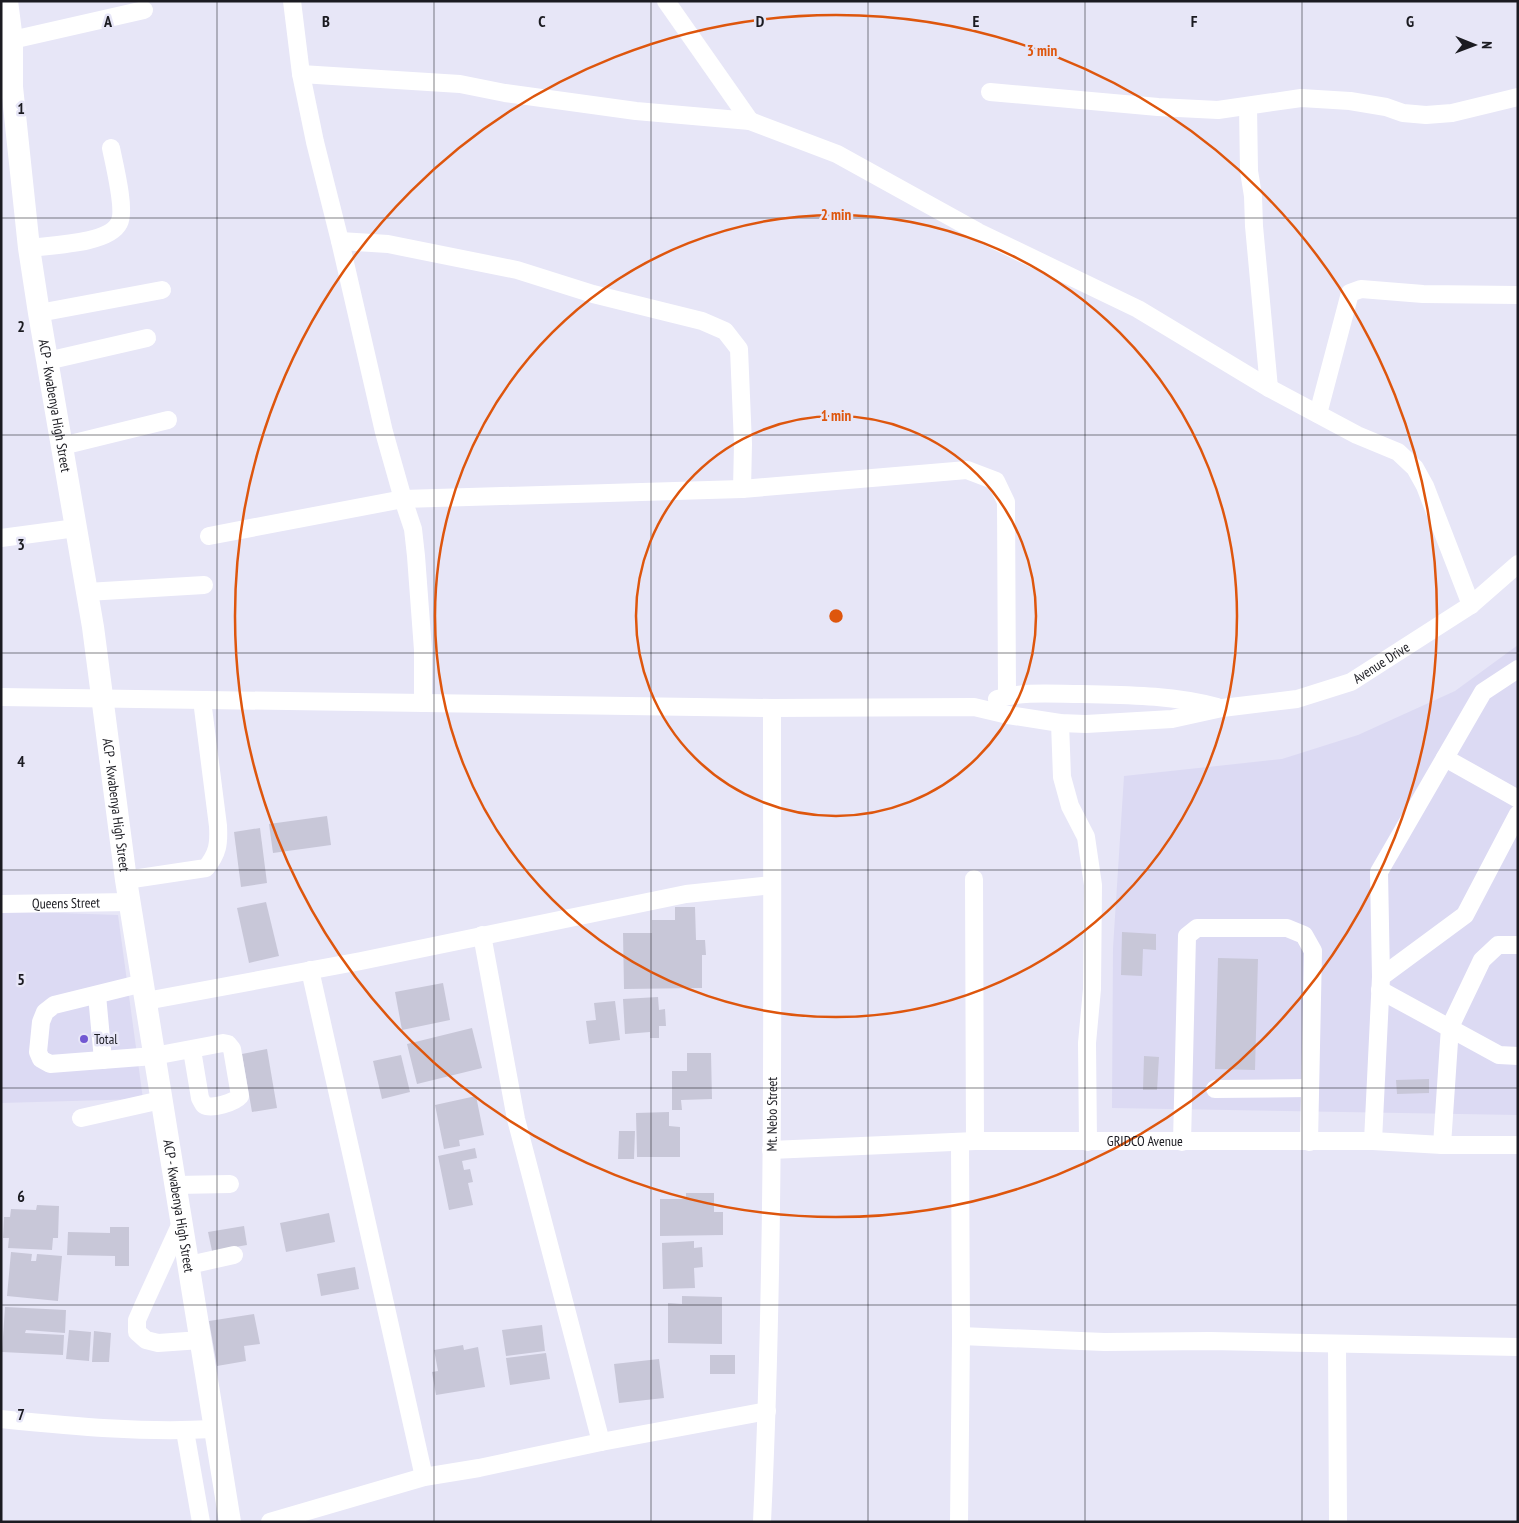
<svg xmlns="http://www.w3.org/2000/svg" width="1519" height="1523" font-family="'PT Sans Narrow',sans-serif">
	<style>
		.built { fill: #dcdaf3 }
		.building { fill: #c8c7d8 }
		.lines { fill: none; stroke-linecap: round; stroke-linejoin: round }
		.minor { stroke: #fff; stroke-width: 18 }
		.major { stroke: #fff; stroke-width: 22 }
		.grid { fill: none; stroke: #1b1b21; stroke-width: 1; stroke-opacity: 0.55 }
		.ring { fill: none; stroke: #de560d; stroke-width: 2.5 }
		.poi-dot { fill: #7258d2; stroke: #e7e6f7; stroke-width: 2 }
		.labels { text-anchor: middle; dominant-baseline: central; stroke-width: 5; stroke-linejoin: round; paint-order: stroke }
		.street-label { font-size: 14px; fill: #1b1b21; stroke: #e7e6f7 }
		.poi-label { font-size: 14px; fill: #1b1b21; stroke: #e7e6f7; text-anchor: start }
		.grid-label { font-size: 16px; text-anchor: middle; font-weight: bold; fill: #1b1b21; stroke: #e7e6f7; stroke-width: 5; stroke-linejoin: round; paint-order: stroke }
		.centre { fill: #de560d; stroke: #e7e6f7; stroke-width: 2.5 }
		.ring-label { font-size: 15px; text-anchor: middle; font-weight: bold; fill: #de560d; stroke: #e7e6f7; stroke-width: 5; stroke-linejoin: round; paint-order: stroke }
	</style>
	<rect width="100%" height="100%" fill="#e7e6f7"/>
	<g class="built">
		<polygon points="1518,645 1518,1115 1112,1108 1113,948 1124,776 1282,759 1358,735 1455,691"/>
		<polygon points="1,911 118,915 143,1099 1,1103"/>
	</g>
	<g class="building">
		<polygon points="327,816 331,845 273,853 269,824"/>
		<polygon points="260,828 267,883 241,887 234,832"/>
		<polygon points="266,902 279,956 249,963 237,908"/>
		<polygon points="675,907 695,907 696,940 705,940 706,955 702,955 702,988 624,989 623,933 652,933 652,920 675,920"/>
		<polygon points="1122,932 1156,934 1156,950 1143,949 1142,976 1121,975"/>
		<polygon points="1218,958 1258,959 1255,1070 1215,1069"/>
		<polygon points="443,983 450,1020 402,1030 395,992"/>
		<polygon points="658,997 659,1010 665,1009 666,1026 659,1026 659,1038 650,1038 650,1032 625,1034 623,999"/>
		<polygon points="615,1001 620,1040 589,1044 586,1021 596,1020 594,1003"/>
		<polygon points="472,1028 482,1068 417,1084 407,1044"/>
		<polygon points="267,1049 277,1108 252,1112 242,1054"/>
		<polygon points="687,1053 711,1053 712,1099 681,1100 682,1110 672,1110 672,1071 687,1071"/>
		<polygon points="401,1055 410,1092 382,1099 373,1061"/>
		<polygon points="1144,1056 1159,1057 1157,1090 1143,1090"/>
		<polygon points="1429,1079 1429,1093 1397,1094 1396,1080"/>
		<polygon points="476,1096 484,1135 459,1140 460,1146 444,1149 435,1105"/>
		<polygon points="669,1112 669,1126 680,1127 680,1157 637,1157 636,1113"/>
		<polygon points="619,1131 635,1131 634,1159 618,1159"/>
		<polygon points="475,1148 477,1158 462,1161 464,1170 470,1169 473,1182 468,1183 473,1205 449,1210 438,1156"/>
		<polygon points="686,1193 714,1193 714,1212 723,1212 723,1235 660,1236 660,1199 686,1199"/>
		<polygon points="37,1205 59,1206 58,1238 53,1238 52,1250 8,1248 9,1238 3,1238 4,1217 10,1217 11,1209 36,1210"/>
		<polygon points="329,1213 335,1242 286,1252 280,1223"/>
		<polygon points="244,1226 247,1245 212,1251 208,1232"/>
		<polygon points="110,1227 129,1227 129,1266 115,1266 115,1256 67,1255 68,1232 110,1233"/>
		<polygon points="694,1241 694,1248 702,1247 703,1267 694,1268 695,1288 663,1289 662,1243"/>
		<polygon points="11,1252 32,1254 31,1261 36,1261 37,1254 62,1256 58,1301 7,1296"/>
		<polygon points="355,1267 359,1289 321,1296 317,1274"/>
		<polygon points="682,1296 722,1297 722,1344 668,1343 668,1303 682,1304"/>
		<polygon points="5,1307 66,1310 65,1333 26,1330 25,1333 64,1335 63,1355 2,1352"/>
		<polygon points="254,1314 260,1344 244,1346 246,1361 217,1366 209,1321"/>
		<polygon points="542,1325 545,1351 506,1356 502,1330"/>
		<polygon points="69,1330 91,1332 89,1361 66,1359"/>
		<polygon points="94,1331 111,1333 109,1362 92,1362"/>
		<polygon points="463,1345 464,1350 478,1347 485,1387 436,1395 432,1372 438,1371 434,1350"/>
		<polygon points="546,1353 550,1379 510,1385 506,1358"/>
		<rect x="710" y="1355" width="25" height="19"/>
		<polygon points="659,1359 664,1398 619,1403 614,1364"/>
	</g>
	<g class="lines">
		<g class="minor">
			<polyline points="292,1 301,74 315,142 340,241 384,432 403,499 413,529 416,556 423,650 423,703"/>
			<polyline points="666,1 750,121"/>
			<polyline points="12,40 144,10"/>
			<polyline points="301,74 460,84 505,93 636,111 750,121 837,154 978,232 1138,309 1269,388 1357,435 1398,452 1415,468 1425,486 1471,605"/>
			<polyline points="990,92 1158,107 1218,110 1301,98 1350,101 1386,107 1403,113 1426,115 1452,113 1518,97"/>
			<polyline points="1248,106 1249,171 1253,196 1254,226 1269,388"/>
			<polyline points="340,241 388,244 517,270 593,294 702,321 725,331 739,349 743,444 742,489"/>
			<path d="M29 248C51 245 109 244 119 223 126 211 114 163 111 148"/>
			<polyline points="39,313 162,290"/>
			<polyline points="47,361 147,338"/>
			<polyline points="1318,414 1350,293 1361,289 1423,294 1518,295"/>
			<polyline points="62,446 168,420"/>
			<polyline points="209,536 403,499 742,489 967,470 996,481 1006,502 1007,696"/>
			<polyline points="1,538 76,528"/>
			<polyline points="87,592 204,585"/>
			<path id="s1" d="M1 697 772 708 974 707 1008 715 1060 723 1086 724 1172 719 1222 708 1297 699 1351 682 1471 605 1518 564"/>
			<path d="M997 699C1023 691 1054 694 1081 694 1126 695 1173 695 1217 707"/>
			<polyline points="1060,723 1062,777 1070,806 1086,837 1093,885 1092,989 1087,1043 1088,1142"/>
			<polyline points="1445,758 1518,799"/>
			<polyline points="974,879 975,1141"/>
			<path d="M126 880 206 868C218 853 219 844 218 826L202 700"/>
			<path id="s2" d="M1 904 130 902"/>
			<polyline points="482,935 516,1119 601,1442"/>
			<polyline points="310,970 424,1477"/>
			<polyline points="1381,977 1465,915 1518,814"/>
			<path d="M143 983 54 1005 45 1012 41 1022 38 1052 41 1059 50 1064 154 1056 223 1043 228 1044 232 1049 240 1096C235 1102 211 1110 204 1105 203 1104 201 1100 200 1098L192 1050"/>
			<polyline points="1380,990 1499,1055 1518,1056"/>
			<polyline points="97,995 103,1060"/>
			<polyline points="146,1001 361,961 686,894 772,885"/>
			<polyline points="1215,1089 1310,1088"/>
			<polyline points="81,1118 161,1100"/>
			<polyline points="1373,1141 1381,977 1379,872 1483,692 1518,669"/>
			<polyline points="1182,1142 1187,936 1197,928 1287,928 1304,935 1313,951 1309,1142"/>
			<polyline points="1442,1145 1450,1027 1482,960 1498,945 1518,945"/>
			<path id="s3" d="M771 1150 975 1141H1373L1442 1145H1518"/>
			<polyline points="176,1185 230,1184"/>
			<polyline points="182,1221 144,1304 137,1320 137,1332 146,1340 158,1343 201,1340"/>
			<polyline points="189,1265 234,1255"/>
			<polyline points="961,1336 1104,1342 1210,1341 1518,1347"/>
			<polyline points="1337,1345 1338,1522"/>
			<path d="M1 1419C72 1426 142 1433 213 1429"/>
			<polyline points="185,1431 201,1522"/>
			<polyline points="270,1522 424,1477 479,1468 601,1442 767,1411"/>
			<path id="s4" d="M762 1522C775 1251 772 979 772 708"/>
			<polyline points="959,1522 961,1336 960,1143"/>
		</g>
		<path class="major" id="s5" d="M7 1 12 40V87L29 248 39 313 93 627 126 880 230 1522"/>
	</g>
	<path class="grid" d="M217 1V1522M434 1V1522M651 1V1522M868 1V1522M1085 1V1522M1302 1V1522M1 218H1518M1 435H1518M1 653H1518M1 870H1518M1 1088H1518M1 1305H1518"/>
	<g class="ring">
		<circle cx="836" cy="616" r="200"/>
		<circle cx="836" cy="616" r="401"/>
		<circle cx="836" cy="616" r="601"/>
	</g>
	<circle class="poi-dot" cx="84" cy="1039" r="5"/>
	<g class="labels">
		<g class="street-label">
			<text stroke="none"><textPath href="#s5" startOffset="408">ACP - Kwabenya High Street</textPath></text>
			<text stroke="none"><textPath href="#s1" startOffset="1392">Avenue Drive</textPath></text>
			<text stroke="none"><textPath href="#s5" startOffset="812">ACP - Kwabenya High Street</textPath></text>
			<text stroke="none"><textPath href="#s2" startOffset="65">Queens Street</textPath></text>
			<text stroke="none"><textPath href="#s4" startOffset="408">Mt. Nebo Street</textPath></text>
			<text stroke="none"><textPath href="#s3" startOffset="374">GRIDCO Avenue</textPath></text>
			<text stroke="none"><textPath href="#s5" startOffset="1218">ACP - Kwabenya High Street</textPath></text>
		</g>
		<g class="poi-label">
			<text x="94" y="1039">Total</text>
		</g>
	</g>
	<g class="grid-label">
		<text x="108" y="27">A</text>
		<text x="326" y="27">B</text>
		<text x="542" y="27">C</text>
		<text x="760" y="27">D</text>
		<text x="976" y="27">E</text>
		<text x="1194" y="27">F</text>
		<text x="1410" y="27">G</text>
		<text x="21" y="114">1</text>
		<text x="21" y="332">2</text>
		<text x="21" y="550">3</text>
		<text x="21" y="767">4</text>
		<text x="21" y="985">5</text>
		<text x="21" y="1202">6</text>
		<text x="21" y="1420">7</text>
	</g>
	<circle cx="836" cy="616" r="8" class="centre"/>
	<g class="ring-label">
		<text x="1042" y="56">3 min</text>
		<text x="836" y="220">2 min</text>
		<text x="836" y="421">1 min</text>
	</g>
	<rect width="1519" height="1523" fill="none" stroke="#1b1b21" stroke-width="5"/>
	<g transform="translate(1474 45) rotate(91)" stroke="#e7e6f7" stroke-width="4" paint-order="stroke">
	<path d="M0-4L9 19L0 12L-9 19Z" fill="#1b1b21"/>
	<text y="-8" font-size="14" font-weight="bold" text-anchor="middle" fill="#1b1b21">N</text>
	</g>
</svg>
